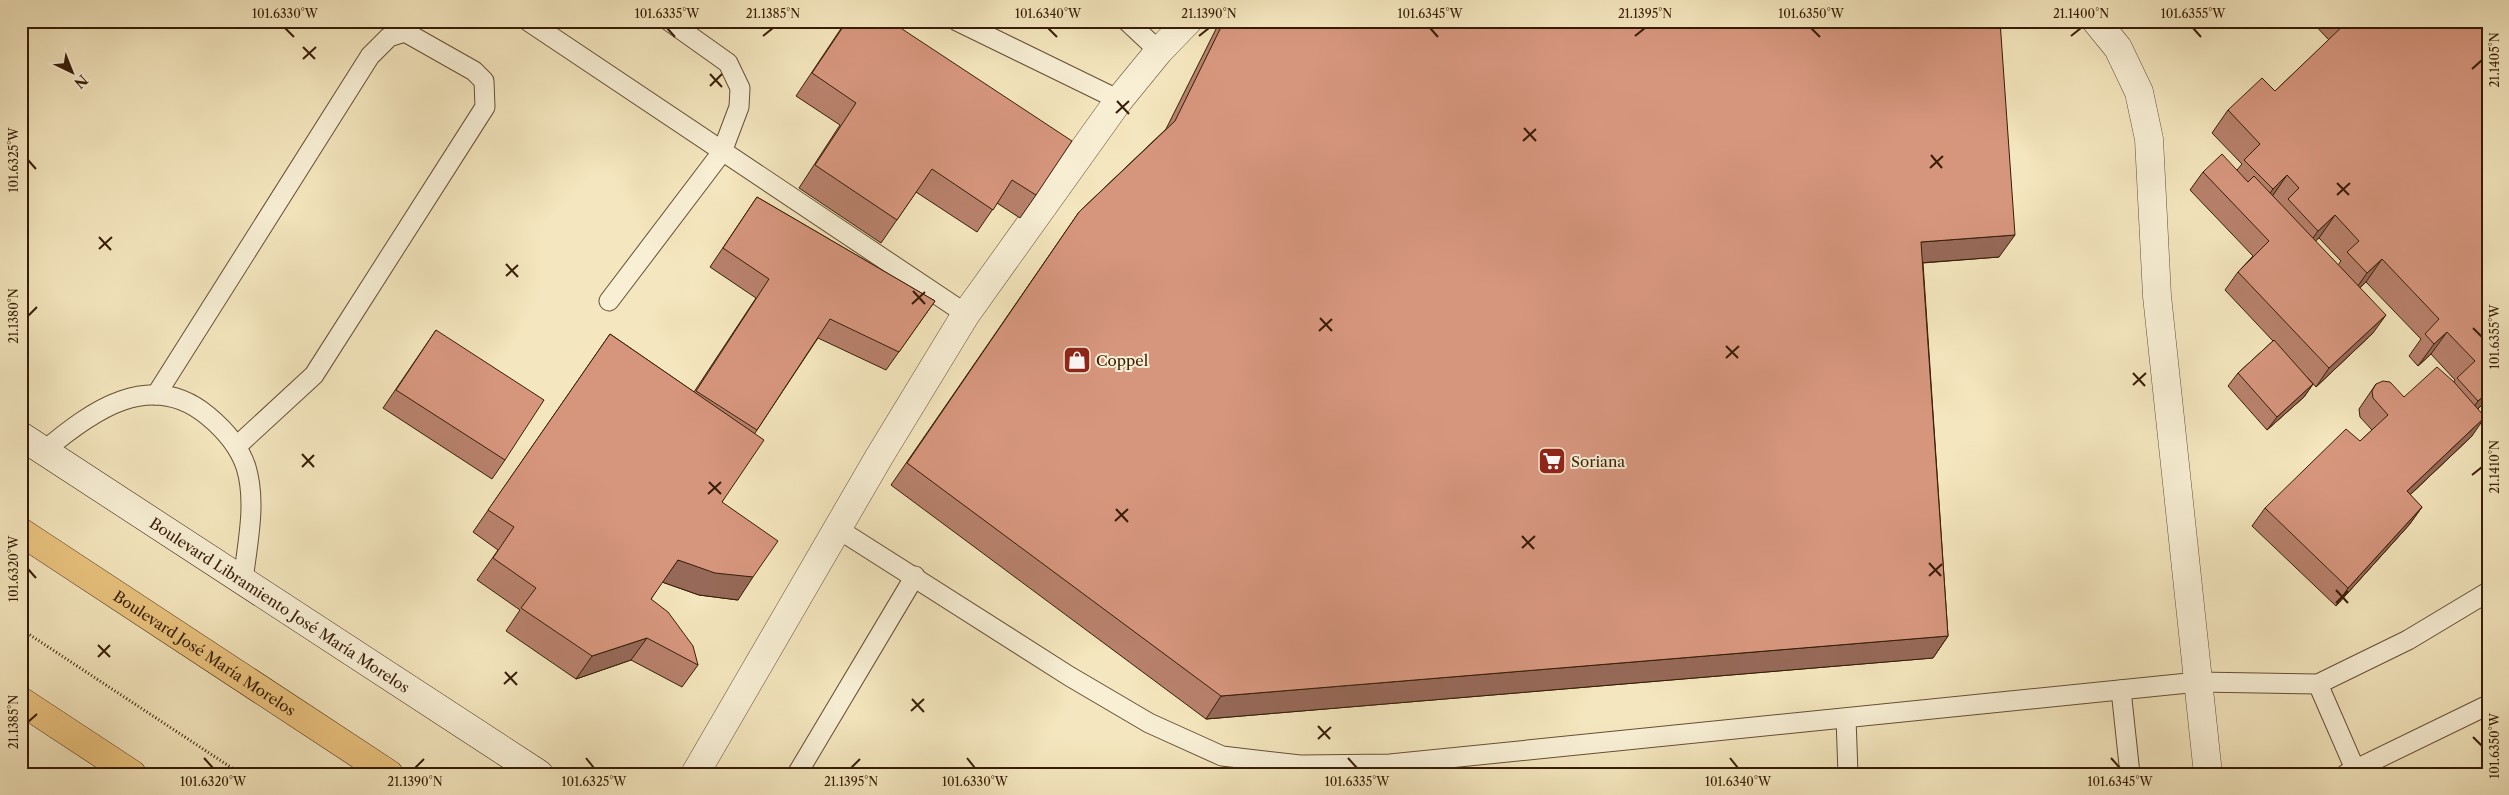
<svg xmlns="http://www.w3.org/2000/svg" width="2509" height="795" font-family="'Libre Caslon Text',serif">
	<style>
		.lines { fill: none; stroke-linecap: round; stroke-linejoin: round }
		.lane-casing { stroke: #664f34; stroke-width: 21 }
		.street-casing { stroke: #664f34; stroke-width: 29 }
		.secondary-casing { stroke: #371d06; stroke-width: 29 }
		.primary-casing { stroke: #371d06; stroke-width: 29 }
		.path { stroke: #371d06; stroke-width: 3; stroke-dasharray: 1 2.5; stroke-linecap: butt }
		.lane { stroke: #f8efd5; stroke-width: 19 }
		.street { stroke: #f8efd5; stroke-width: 28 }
		.secondary { stroke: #f8efd5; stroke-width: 28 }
		.primary { stroke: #eac37f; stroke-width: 28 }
		.wall { fill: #b8816c; stroke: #371d06; fill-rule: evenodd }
		.shaded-wall { fill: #966958; stroke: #371d06 }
		.building { fill: #d6967e; stroke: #371d06 }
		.ticks { fill: none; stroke: #371d06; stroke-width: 2 }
		.labels { text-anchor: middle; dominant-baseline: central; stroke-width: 4; stroke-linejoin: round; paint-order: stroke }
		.poi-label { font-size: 15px; fill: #371d06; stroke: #f8efd5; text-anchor: start }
		.street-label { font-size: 15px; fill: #371d06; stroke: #f8efd5 }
		.neatline { fill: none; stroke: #371d06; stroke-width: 2 }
		.ticks-label { font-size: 12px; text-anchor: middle; fill: #371d06 }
	</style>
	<rect width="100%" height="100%" fill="#f4e6be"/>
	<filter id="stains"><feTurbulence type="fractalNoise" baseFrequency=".004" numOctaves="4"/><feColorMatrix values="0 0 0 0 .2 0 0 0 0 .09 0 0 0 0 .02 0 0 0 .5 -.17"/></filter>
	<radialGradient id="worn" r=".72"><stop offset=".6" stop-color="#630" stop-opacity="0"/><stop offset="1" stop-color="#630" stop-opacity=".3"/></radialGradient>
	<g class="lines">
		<g class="lane-casing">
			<g id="lane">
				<polyline points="528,21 966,314"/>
				<polyline points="957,21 1119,100"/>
				<polyline points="1127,21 1159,51"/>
				<polyline points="609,301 722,152 739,107 740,88 728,63 669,21"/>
				<polyline points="156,395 370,56 389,37 405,32 474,71 484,81 485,107 314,375 237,446"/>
				<path d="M44 451C91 411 151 368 208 416 225 430 239 446 246 467 257 503 247 545 243 581"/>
				<polyline points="838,529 1069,676 1149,723 1222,756 1300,765 1390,764 2198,682 2318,684 2408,640 2488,592"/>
				<polyline points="2318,684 2355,769"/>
				<polyline points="2121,690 2130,774"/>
				<polyline points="1846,718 1848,774"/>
				<polyline points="797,774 915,576"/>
				<polyline points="2346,774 2488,705"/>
			</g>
		</g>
		<g class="street-casing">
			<g id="street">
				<polyline points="2096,21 2118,48 2139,92 2149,139 2157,296 2208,774"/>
				<polyline points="695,774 879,457 966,314 1119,100 1159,51 1188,21"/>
			</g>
		</g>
		<g class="secondary-casing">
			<g id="secondary">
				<path id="s1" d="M21 436 539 774"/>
			</g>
		</g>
		<g class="primary-casing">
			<g id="primary">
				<path id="s2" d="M21 532 389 774"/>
				<polyline points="21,701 132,774"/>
			</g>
		</g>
		<polyline class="path" points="21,629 241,774"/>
		<use href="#lane" class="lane"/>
		<use href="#street" class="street"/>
		<use href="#secondary" class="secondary"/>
		<use href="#primary" class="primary"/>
	</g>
	<g class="wall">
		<polygon points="846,21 890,21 1036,195 1020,218 997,203 977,232 916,192 881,243 799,188 840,125 796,96"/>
		<polygon points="1220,21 2000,21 1999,257 1923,263 1948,636 1933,658 1206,719 891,485 1079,212 1166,129"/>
		<path d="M2311 21H2488V407L2484 403 2478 409 2472 436 2410 495 2422 507 2409 525 2336 606 2252 526 2265 508 2360 441 2372 430 2360 417 2359 409 2376 384 2404 397 2454 382 2455 380 2431 354 2418 366 2409 356 2421 339 2366 282 2360 288 2373 333 2316 387 2303 373 2313 384 2304 397 2267 430 2228 386 2238 373 2273 341 2225 290 2238 272 2253 256 2190 190 2203 172 2237 170 2242 164 2212 133 2228 110 2275 91 2329 40ZM2319 238 2341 261 2338 265 2315 241Z"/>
		<polygon points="757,197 935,301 886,370 818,338 755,433 722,502 738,600 699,595 662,582 651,599 698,665 682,687 631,660 576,679 506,631 520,610 477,580 498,550 473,532 610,334 694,392 756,298 710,267"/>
		<polygon points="436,330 505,460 492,479 383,408"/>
	</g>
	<g class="shaded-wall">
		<polygon points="2287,175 2271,198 2257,212 2273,189"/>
		<polygon points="2335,215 2319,238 2302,253 2318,231"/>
		<polygon points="2015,235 1999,257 1905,264 1921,242"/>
		<polygon points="2382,259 2366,282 2351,296 2367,273"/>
		<polygon points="2386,315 2373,333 2316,387 2329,368"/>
		<polygon points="2447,332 2431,354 2418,366 2434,344"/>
		<polygon points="2313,384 2304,397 2267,430 2277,417"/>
		<polygon points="2488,392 2488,397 2484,403 2463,423 2478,401"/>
		<polygon points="2485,417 2472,436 2394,510 2407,491"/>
		<polygon points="2422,507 2409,525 2336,606 2348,588"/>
		<polygon points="678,560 753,577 738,600 699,595 662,582"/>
		<polygon points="1948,636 1933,658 1206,719 1221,696"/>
		<polygon points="647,638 631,660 576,679 592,656"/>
	</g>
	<g class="building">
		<polygon points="847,21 890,21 1072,141 1036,195 1012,180 993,210 932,169 897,220 815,165 856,103 812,73"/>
		<polygon points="1224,21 2000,21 2015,235 1921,242 1948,636 1221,696 907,463 1079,212 1175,121"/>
		<polygon points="2348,21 2488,21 2488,392 2478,401 2457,378 2475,361 2447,332 2434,344 2425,334 2439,319 2382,259 2367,273 2347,252 2359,241 2335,215 2318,231 2288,199 2299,188 2287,175 2273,189 2244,160 2260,144 2228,110 2262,78 2275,91"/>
		<polygon points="2222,154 2248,182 2254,176 2386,315 2329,368 2238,272 2269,241 2203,172"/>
		<polygon points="757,197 935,301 899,352 830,319 757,430 696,391 769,279 723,248"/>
		<polygon points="436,330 544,400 505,460 396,390"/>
		<polygon points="610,334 764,440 722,502 778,541 753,577 715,573 678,560 651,599 668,612 693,646 698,665 647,638 592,656 521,608 536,588 493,558 514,527 488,510"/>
		<polygon points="2274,340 2313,384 2277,417 2238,373"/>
		<polygon points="2437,367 2454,382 2485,417 2407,491 2422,507 2348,588 2265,508 2346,429 2360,441 2388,415 2373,398 2372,391 2376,384 2383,381 2390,382 2404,397"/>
	</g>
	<path class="ticks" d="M285 28 294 37M667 28 675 37M1048 28 1057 37M1430 28 1438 37M1811 28 1820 37M2193 28 2201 37M763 36 773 28M1199 36 1209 28M1635 36 1645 28M2071 36 2081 28M303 47 315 59M303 59 316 47M2472 69 2482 60M710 74 722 87M710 86 722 74M1117 101 1129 114M1116 113 1129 101M1524 128 1536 141M1523 141 1536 129M1931 155 1942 168M28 160 36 169M1930 168 1943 156M2337 183 2349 195M2337 195 2350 183M99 237 111 250M99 249 112 237M506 264 518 277M506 276 518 265M913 291 925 304M912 304 925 292M28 316 37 307M1320 318 1332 331M2473 328 2482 337M1319 331 1332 319M1726 346 1738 358M1726 358 1739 346M2133 373 2145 386M2133 385 2146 373M302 454 314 467M302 467 314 455M2472 475 2482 467M709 482 721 494M708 494 721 482M1116 509 1128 522M1115 521 1128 509M1522 536 1534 549M1522 548 1535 536M1929 563 1941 576M28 569 36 578M1929 576 1942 564M2336 590 2348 603M2336 603 2348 591M98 645 110 657M98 657 110 645M505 672 517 685M504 684 517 672M912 699 924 712M911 711 924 699M28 722 37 714M1318 726 1330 739M2473 737 2482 746M1318 739 1331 727M204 758 213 768M586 758 594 768M967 758 975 768M1348 758 1357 768M1730 758 1738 768M2111 758 2120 768M415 768 424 759M851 768 860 759"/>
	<defs>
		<g id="shop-square" transform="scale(1.4375)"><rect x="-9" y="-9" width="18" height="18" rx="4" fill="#8f2418" stroke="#f8efd5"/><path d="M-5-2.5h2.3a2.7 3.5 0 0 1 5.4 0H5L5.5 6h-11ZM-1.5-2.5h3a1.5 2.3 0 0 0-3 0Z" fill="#fff"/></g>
		<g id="supermarket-square" transform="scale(1.4375)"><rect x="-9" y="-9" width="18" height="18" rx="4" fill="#8f2418" stroke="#f8efd5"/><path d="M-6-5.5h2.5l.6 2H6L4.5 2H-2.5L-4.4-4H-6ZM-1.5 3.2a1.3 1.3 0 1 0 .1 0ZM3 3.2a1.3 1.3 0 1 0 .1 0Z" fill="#fff"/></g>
	</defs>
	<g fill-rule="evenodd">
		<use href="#shop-square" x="1077" y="360"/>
		<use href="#supermarket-square" x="1552" y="461"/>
	</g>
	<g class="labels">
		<g class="poi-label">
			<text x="1096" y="360">Coppel</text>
			<text x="1571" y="461">Soriana</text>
		</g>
		<g class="street-label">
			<text stroke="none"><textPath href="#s1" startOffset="309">Boulevard Libramiento José María Morelos</textPath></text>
			<text stroke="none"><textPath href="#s2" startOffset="220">Boulevard José María Morelos</textPath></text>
		</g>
	</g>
	<rect width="2509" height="795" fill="none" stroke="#f4e6be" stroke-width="55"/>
	<g transform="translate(72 72) rotate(137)" stroke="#f8efd5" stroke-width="4" paint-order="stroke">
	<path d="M0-4L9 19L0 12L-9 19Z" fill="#371d06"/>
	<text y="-8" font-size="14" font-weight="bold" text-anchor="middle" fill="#371d06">N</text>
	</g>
	<rect x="28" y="28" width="2454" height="740" class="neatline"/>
	<g class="ticks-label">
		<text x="285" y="18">101.6330°W</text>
		<text x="667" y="18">101.6335°W</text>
		<text x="773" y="18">21.1385°N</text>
		<text x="1048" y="18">101.6340°W</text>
		<text x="1209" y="18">21.1390°N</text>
		<text x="1430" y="18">101.6345°W</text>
		<text x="1645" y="18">21.1395°N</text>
		<text x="1811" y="18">101.6350°W</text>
		<text x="2081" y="18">21.1400°N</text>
		<text x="2193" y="18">101.6355°W</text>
		<text transform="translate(2495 60) rotate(-90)" y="4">21.1405°N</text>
		<text transform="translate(14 160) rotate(-90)" y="4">101.6325°W</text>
		<text transform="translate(14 316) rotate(-90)" y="4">21.1380°N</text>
		<text transform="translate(2495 337) rotate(-90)" y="4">101.6355°W</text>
		<text transform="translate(2495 467) rotate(-90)" y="4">21.1410°N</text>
		<text transform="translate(14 569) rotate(-90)" y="4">101.6320°W</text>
		<text transform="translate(14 722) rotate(-90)" y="4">21.1385°N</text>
		<text transform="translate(2495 746) rotate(-90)" y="4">101.6350°W</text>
		<text x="213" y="786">101.6320°W</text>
		<text x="415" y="786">21.1390°N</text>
		<text x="594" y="786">101.6325°W</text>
		<text x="851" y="786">21.1395°N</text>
		<text x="975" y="786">101.6330°W</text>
		<text x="1357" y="786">101.6335°W</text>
		<text x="1738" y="786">101.6340°W</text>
		<text x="2120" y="786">101.6345°W</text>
	</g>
	<rect width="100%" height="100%" filter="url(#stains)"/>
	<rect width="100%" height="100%" fill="url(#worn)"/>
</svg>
